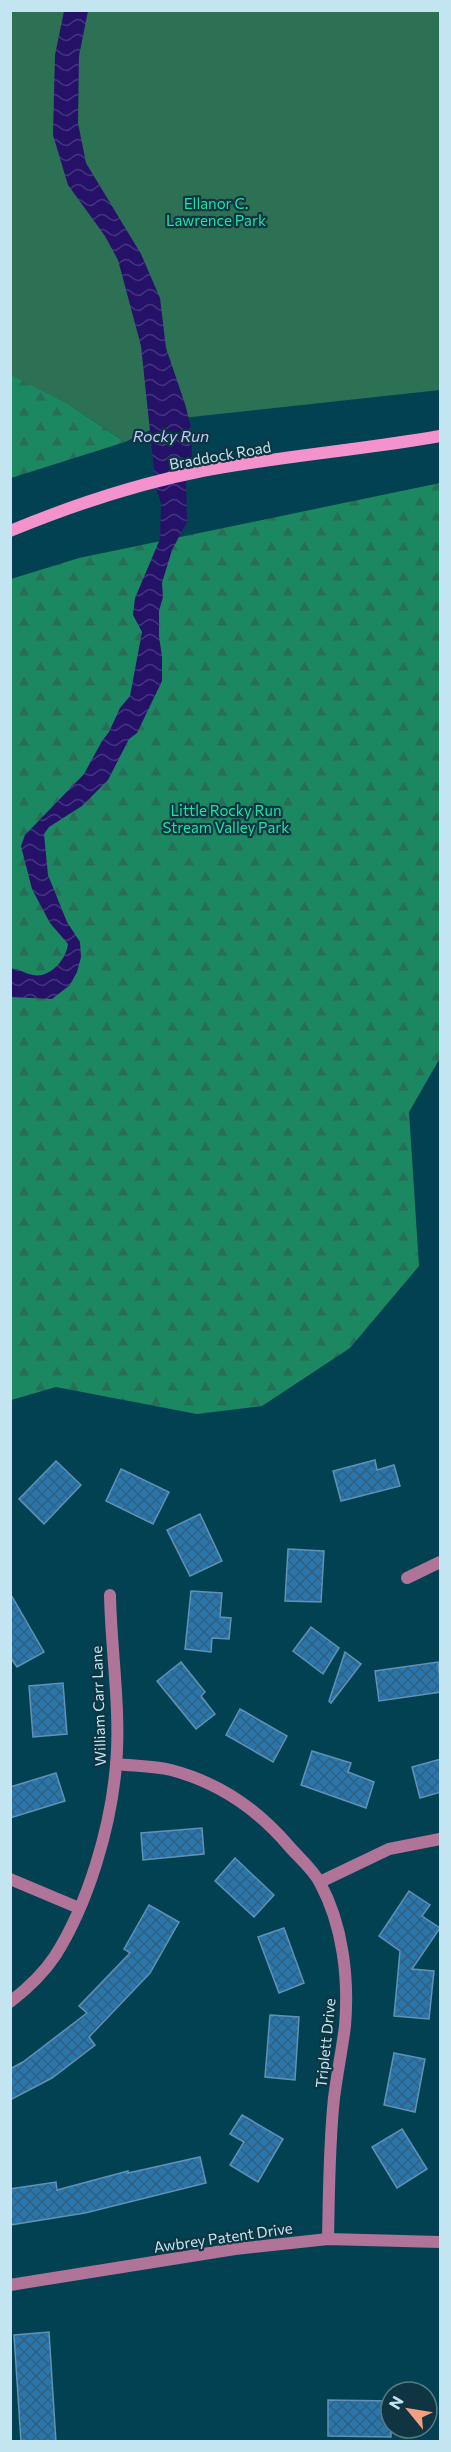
<svg xmlns="http://www.w3.org/2000/svg" width="451" height="2452" font-family="Commissioner,sans-serif">
	<style>
		.forest { fill: url(#forest-firs) }
		.green { fill: #2c7154 }
		.water { fill: url(#water-waves) }
		.building { fill: url(#building-cross-hatch); stroke: #6091b8; stroke-width: 1.5 }
		.lines { fill: none; stroke-linecap: round; stroke-linejoin: round }
		.minor { stroke: #b07498; stroke-width: 12 }
		.tertiary { stroke: #b07498; stroke-width: 12 }
		.secondary { stroke: #f392cd; stroke-width: 12 }
		.labels { text-anchor: middle; dominant-baseline: central; stroke-width: 4.5; stroke-linejoin: round; paint-order: stroke }
		.park-label { font-size: 15px; fill: #1ee2a1; stroke: #0e3541 }
		.street-label { font-size: 15px; fill: #c3e4f1; stroke: #0e3541 }
		.water-label { font-size: 16px; font-style: italic; fill: #c5c7f8; stroke: #0e3541 }
	</style>
	<defs>
		<pattern id="forest-firs" width="22" height="20" patternUnits="userSpaceOnUse" patternTransform="scale(1.5)"><rect width="22" height="20" fill="#1c8862"/><path d="M5 1l3.5 6h-7zM16 11l3.5 6h-7z" fill="#286d58"/></pattern>
		<pattern id="water-waves" width="16" height="10" patternUnits="userSpaceOnUse" patternTransform="scale(1.5)"><rect width="16" height="10" fill="#261169"/><path d="M0 5q4-4 8 0t8 0" fill="none" stroke="#44347f"/></pattern>
		<pattern id="building-cross-hatch" width="8" height="8" patternUnits="userSpaceOnUse" patternTransform="scale(1.5)"><rect width="8" height="8" fill="#2976ac"/><path d="M0 0l8 8M0 8l8-8" fill="none" stroke="#31607f"/></pattern>
	</defs>
	<rect width="100%" height="100%" fill="#024152"/>
	<g class="forest">
		<polygon points="10,239 71,406 125,442 11,478"/>
		<polygon points="440,483 440,1058 409,1112 419,1266 350,1348 262,1406 197,1414 56,1387 11,1400 11,579 79,558"/>
	</g>
	<polygon class="green" points="10,11 440,11 440,390 173,419 125,442 71,406 11,375"/>
	<path class="water" d="M64 11H88L79 56 78 123 86 163 141 254 160 298 166 348 185 404 191 427 192 455 186 478 187 522 172 550 162 583 163 597 159 611V636L162 657V681L137 733 129 739 108 780 82 806 49 827 44 834 48 875 67 922 80 942 81 957 77 972 70 985 52 999 11 997 10 969C19 968 21 972 29 974 48 981 66 961 68 944L50 923 32 889 21 846 25 835 84 774 102 741 109 732 120 708 130 696 142 632 133 615 135 598 160 539 161 503 156 488 141 346 118 260 105 236 68 185 53 135 55 55Z"/>
	<g class="building">
		<polygon points="375,1460 377,1470 394,1465 400,1486 341,1501 333,1471"/>
		<polygon points="56,1461 81,1485 44,1524 19,1499"/>
		<polygon points="121,1469 169,1492 153,1524 106,1501"/>
		<polygon points="200,1514 222,1561 190,1576 167,1530"/>
		<polygon points="288,1549 324,1551 321,1602 285,1601"/>
		<polygon points="191,1591 222,1593 220,1617 231,1618 229,1639 212,1638 211,1652 185,1649"/>
		<polygon points="10,1593 44,1652 17,1667 10,1657"/>
		<polygon points="311,1627 339,1648 323,1674 293,1651"/>
		<polygon points="345,1652 361,1664 331,1703 329,1701"/>
		<polygon points="181,1662 205,1692 201,1696 215,1714 196,1729 157,1681"/>
		<polygon points="438,1662 441,1692 379,1701 375,1671"/>
		<polygon points="63,1683 67,1734 33,1737 29,1686"/>
		<polygon points="240,1709 287,1736 273,1762 226,1735"/>
		<polygon points="312,1751 351,1763 348,1772 374,1782 366,1808 301,1785"/>
		<polygon points="441,1759 441,1792 420,1798 412,1767"/>
		<polygon points="56,1773 65,1801 10,1818 10,1787"/>
		<polygon points="202,1828 204,1854 143,1860 141,1833"/>
		<polygon points="235,1858 274,1895 254,1917 215,1881"/>
		<polygon points="409,1891 430,1905 422,1916 440,1928 412,1969 434,1971 429,2019 394,2016 400,1951 379,1936"/>
		<polygon points="149,1905 179,1922 150,1973 89,2037 95,2045 52,2078 10,2100 10,2069 23,2062 87,2013 79,2006 130,1953 124,1949"/>
		<polygon points="284,1928 304,1983 279,1993 258,1937"/>
		<polygon points="270,2015 299,2017 295,2080 265,2077"/>
		<polygon points="394,2053 425,2059 415,2112 384,2105"/>
		<polygon points="242,2115 283,2139 258,2182 230,2165 244,2142 230,2134"/>
		<polygon points="402,2129 427,2169 397,2188 372,2147"/>
		<polygon points="200,2157 206,2183 85,2213 10,2225 10,2189 56,2182 57,2190 128,2171 128,2173"/>
		<polygon points="49,2332 56,2442 21,2442 14,2335"/>
		<polygon points="328,2400 391,2401 391,2437 328,2436"/>
	</g>
	<g class="lines">
		<g class="minor">
			<polyline points="407,1578 440,1562"/>
			<path d="M116 1764C134 1766 154 1766 171 1770 217 1782 257 1809 288 1845 298 1857 313 1869 320 1883 343 1925 349 1979 345 2026 342 2050 337 2074 334 2098 329 2145 329 2192 328 2239"/>
			<polyline points="10,1879 79,1908"/>
			<polyline points="320,1882 389,1849 440,1839"/>
			<path d="M10 2002C27 1989 43 1974 55 1956 88 1904 111 1827 116 1765 121 1711 111 1650 110 1595"/>
		</g>
		<polyline class="tertiary" points="10,2285 235,2249 328,2239 440,2242"/>
		<path class="secondary" d="M10 531C73 505 136 484 202 471 281 456 361 450 440 436"/>
	</g>
	<g class="labels">
		<g class="park-label">
			<text x="216" y="203">Ellanor C.<tspan x="216" dy="17">Lawrence Park</tspan></text>
			<text x="226" y="810">Little Rocky Run<tspan x="226" dy="17">Stream Valley Park</tspan></text>
		</g>
		<g class="street-label">
			<text transform="translate(220 455) rotate(-10)">Braddock Road</text>
			<text transform="translate(98 1706) rotate(-92)">William Carr Lane</text>
			<text transform="translate(325 2043) rotate(-84)">Triplett Drive</text>
			<text transform="translate(223 2237) rotate(-8)">Awbrey Patent Drive</text>
		</g>
		<g class="water-label">
			<text x="171" y="435">Rocky Run</text>
		</g>
	</g>
	<rect width="451" height="2452" fill="none" stroke="#c3e4f1" stroke-width="24"/>
	<g transform="translate(409 2410) rotate(300)"><circle r="28" fill="#0e3541" stroke="#567b87" stroke-width="1.5"/>
	<path d="M0-4.5L10 22L0 15L-10 22Z" fill="#f2a07f"/>
	<text y="-9" font-size="16" font-weight="bold" text-anchor="middle" fill="#c3e4f1">N</text>
	</g>
</svg>
